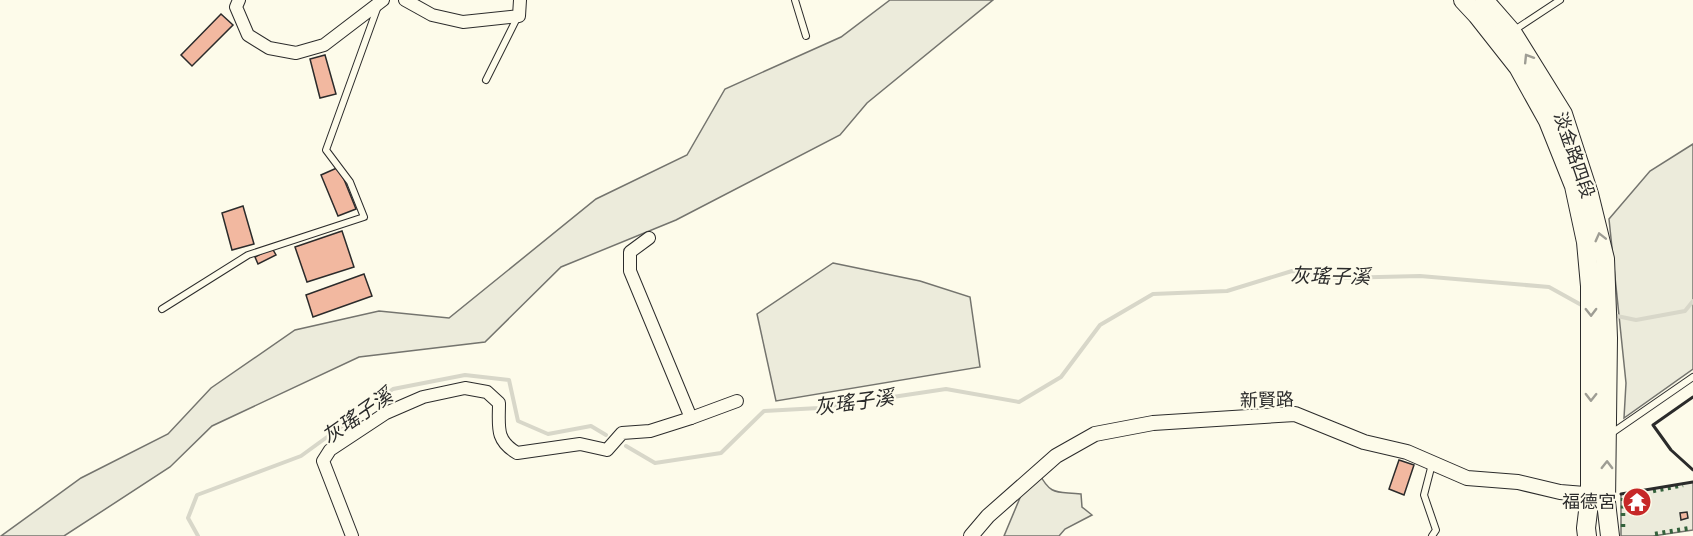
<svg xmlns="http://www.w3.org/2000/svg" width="1693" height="536" font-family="Arial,'Noto Sans TC',sans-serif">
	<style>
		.green { fill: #ecebdb; stroke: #74746e; stroke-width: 1.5 }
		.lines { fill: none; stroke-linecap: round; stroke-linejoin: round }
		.stream { stroke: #d8d7c9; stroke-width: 4 }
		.building { fill: #f2b8a0; stroke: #2b2b2b; stroke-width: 1.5 }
		.service-casing { stroke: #2b2b2b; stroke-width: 8 }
		.minor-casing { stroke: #2b2b2b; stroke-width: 14 }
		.tertiary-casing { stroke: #2b2b2b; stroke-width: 16 }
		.primary-casing { stroke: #2b2b2b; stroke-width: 20 }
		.service { stroke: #fdfbea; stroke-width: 6 }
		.minor { stroke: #fdfbea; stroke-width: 12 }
		.tertiary { stroke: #fdfbea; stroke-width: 14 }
		.primary { stroke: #fdfbea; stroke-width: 18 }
		.hedge { stroke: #34623c; stroke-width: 4.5; stroke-dasharray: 3 4.5; stroke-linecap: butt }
		.wall { stroke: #2b2b2b; stroke-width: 3 }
		.oneway { stroke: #9e9d94 }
		.labels { text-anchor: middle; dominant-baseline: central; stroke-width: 4.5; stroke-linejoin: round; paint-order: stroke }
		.street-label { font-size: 18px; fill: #2b2b2b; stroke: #fdfbea }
		.poi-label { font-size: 18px; fill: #2b2b2b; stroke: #fdfbea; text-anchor: end }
		.water-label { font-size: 20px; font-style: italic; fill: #2b2b2b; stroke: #fdfbea }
	</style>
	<rect width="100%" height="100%" fill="#fdfbea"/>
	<g class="green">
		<polygon points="890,0 993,0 867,103 840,135 676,220 561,267 485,342 359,357 212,426 170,467 64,536 1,536 81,478 168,434 211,388 295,330 379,311 449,318 596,199 687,155 725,89 841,37"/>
		<polygon points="1693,144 1693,369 1624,418 1626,383 1609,219 1650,171"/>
		<polygon points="833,263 920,281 970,297 980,367 776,401 757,314"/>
		<path d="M1039 473C1051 497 1058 491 1081 494L1082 507 1092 515 1065 529 1059 536H1004L1022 493Z"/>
		<polygon points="1693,482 1693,530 1653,536 1621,536 1621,494"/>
	</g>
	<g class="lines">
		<g class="stream">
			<polyline points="1612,315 1636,320 1685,311 1693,301"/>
			<polyline points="626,446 655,463 721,453 764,411 819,408 946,389 1019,402 1061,377 1100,325 1153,294 1227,291 1292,271 1338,278 1420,276 1549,287 1585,307"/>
			<polyline points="198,536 188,518 197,495 301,456 393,389 465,375 509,380 518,421 548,434 591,426 606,435"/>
		</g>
	</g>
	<g class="building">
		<polygon points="221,14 233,25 192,66 181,55"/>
		<polygon points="325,55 336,94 320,98 310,59"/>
		<polygon points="339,167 356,209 338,216 321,175"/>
		<polygon points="243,206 254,244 232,250 222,213"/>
		<polygon points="342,231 354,267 307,282 295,247"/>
		<polygon points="272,248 276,255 258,264 255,257"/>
		<polygon points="364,274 372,296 313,317 306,295"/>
		<polygon points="1399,460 1414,465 1404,495 1389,489"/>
		<polygon points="1687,512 1688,518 1681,520 1680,513"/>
	</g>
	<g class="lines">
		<g class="service-casing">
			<g id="service">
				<polyline points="795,0 806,36"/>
				<polyline points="1513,31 1560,0"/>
				<polyline points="486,80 518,16"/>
				<polyline points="162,309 248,255 364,217 350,182 326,150 378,6"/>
				<polyline points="1609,435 1693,377"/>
				<polyline points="1432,464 1424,495 1436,530 1432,536"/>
			</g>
		</g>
		<g class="minor-casing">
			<g id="minor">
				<polyline points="239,0 236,7 248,35 269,48 296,53 324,45 383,0"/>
				<polyline points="405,0 432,15 463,22 519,16 520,0"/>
				<polyline points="691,418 737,401"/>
				<path d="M352 536 323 461 330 450 386 413 423 397 465 388 487 392 499 403C499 427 495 440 517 453L580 444 607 450 622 433 650 431 691 418 630 271V252L649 238"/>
			</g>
		</g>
		<g class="tertiary-casing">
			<polyline id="tertiary" points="971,536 988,516 1056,456 1095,434 1153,423 1295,414 1364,442 1407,452 1467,478 1518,482 1560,492 1597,495"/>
		</g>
		<g class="primary-casing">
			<g id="primary">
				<polyline points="1463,0 1477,15 1518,67 1548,121 1574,186 1586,242 1590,286 1590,495 1586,528 1587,536"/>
				<polyline points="1484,0 1512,32 1563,114 1589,194 1605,259 1608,338 1606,502 1610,536"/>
			</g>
		</g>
		<use href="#service" class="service"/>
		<use href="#minor" class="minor"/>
		<use href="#tertiary" class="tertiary"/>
		<use href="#primary" class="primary"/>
		<g class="hedge">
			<polyline points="1653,491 1683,485"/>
			<polyline points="1623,498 1623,517"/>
			<polyline points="1623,527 1623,523"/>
			<polyline points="1655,534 1690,528"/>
		</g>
		<g class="wall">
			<polyline points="1693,397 1653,425 1671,450 1693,470"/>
			<polyline points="1621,494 1693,482"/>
		</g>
	</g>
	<defs><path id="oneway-chevron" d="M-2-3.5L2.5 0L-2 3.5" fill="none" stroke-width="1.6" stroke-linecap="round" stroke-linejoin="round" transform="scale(1.5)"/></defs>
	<g class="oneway">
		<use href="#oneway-chevron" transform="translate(1528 58) rotate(-122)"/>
		<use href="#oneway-chevron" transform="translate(1600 237) rotate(-104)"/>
		<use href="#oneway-chevron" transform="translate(1591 312) rotate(89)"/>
		<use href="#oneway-chevron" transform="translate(1591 397) rotate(91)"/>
		<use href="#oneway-chevron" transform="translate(1607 465) rotate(-89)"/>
	</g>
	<defs>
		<g id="temple-disc" transform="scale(1.5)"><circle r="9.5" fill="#c62828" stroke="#fdfbea"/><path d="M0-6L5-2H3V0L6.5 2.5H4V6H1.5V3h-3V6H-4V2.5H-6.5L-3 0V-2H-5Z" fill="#fff"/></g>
	</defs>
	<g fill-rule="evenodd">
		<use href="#temple-disc" x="1637" y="502"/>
	</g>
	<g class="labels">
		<g class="street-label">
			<text transform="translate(1574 155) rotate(71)">淡金路四段</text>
			<text transform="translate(1267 400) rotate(-1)">新賢路</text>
		</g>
		<g class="poi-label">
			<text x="1616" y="502">福德宮</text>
		</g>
		<g class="water-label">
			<text transform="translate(1330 276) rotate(1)">灰瑤子溪</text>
			<text transform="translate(854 402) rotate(-8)">灰瑤子溪</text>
			<text transform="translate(357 416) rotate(-35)">灰瑤子溪</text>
		</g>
	</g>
</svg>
